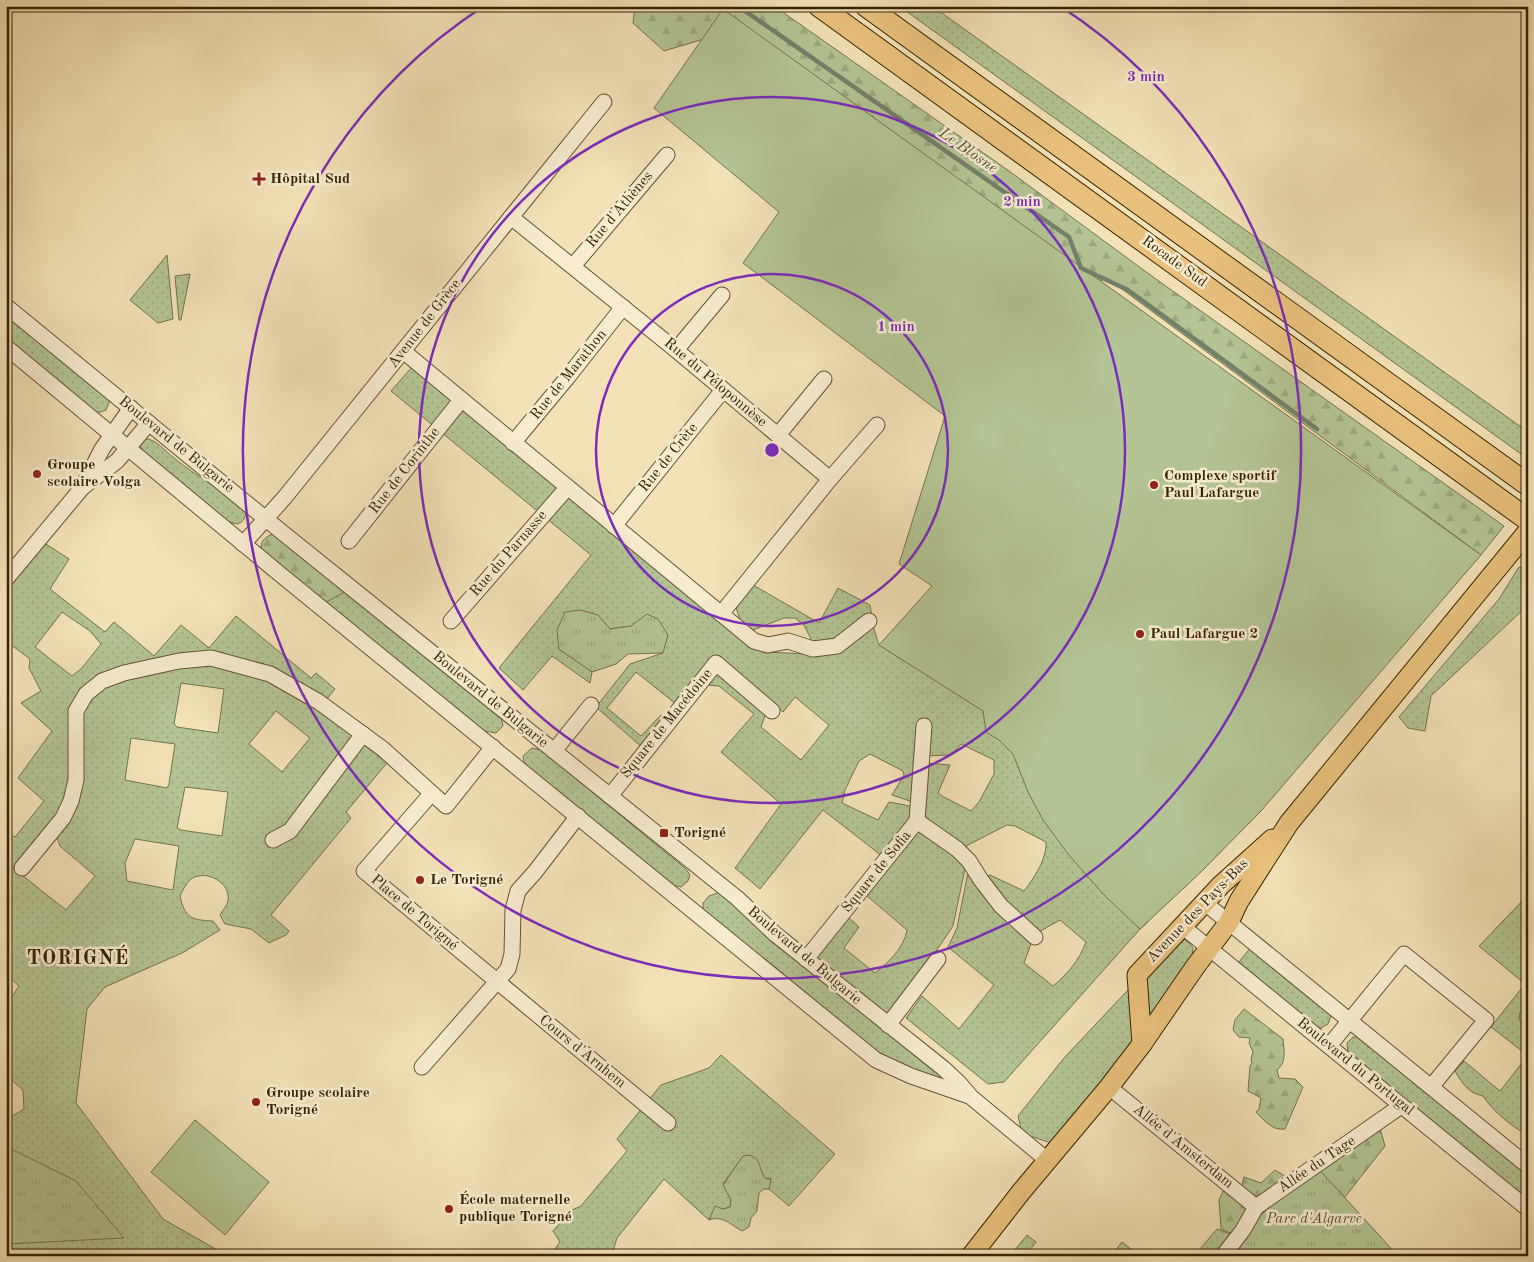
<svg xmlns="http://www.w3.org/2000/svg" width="1534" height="1262" font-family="'Old Standard TT',serif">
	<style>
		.grass { fill: url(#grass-dots); stroke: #75734c; fill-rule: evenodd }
		.forest { fill: url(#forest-firs); stroke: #75734c }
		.park { fill: url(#park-tufts); stroke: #75734c }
		.garden { fill: #b4c494; stroke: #75734c }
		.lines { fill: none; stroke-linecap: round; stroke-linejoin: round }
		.stream { stroke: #73806a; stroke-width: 4.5 }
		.minor-casing { stroke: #655232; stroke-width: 17 }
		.major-casing { stroke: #362205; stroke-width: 21 }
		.highway-casing { stroke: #362205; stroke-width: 23 }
		.minor { stroke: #f7ecd0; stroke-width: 15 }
		.major { stroke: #eac17c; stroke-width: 19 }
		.highway { stroke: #eac17c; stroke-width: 21 }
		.ring { fill: none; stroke: #7b2cbf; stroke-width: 2.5 }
		.poi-dot { fill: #8f2418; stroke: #f7ecd0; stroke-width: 2 }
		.labels { text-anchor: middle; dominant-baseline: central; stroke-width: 5; stroke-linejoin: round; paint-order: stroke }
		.poi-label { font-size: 15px; font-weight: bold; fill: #362205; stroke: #f7ecd0; text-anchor: start }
		.street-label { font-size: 15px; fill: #362205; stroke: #f7ecd0 }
		.park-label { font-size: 15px; font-style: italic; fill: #5c5330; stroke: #f7ecd0 }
		.water-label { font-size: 16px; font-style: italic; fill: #545137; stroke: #f7ecd0 }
		.district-label { font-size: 20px; font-weight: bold; letter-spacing: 1px; fill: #362205; stroke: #f7ecd0 }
		.centre { fill: #7b2cbf; stroke: #f7ecd0; stroke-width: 2.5 }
		.ring-label { font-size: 15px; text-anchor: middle; font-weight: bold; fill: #7b2cbf; stroke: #f7ecd0; stroke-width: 5; stroke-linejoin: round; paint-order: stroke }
	</style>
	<defs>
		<pattern id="grass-dots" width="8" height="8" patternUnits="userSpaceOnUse" patternTransform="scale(1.25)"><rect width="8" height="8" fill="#b4c494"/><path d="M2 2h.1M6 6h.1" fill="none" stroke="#9ba87e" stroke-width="1.8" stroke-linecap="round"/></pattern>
		<pattern id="forest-firs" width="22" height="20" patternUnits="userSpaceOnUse" patternTransform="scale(1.25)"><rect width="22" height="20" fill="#b4c494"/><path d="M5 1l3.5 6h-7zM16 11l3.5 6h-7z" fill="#9ba87e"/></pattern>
		<pattern id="park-tufts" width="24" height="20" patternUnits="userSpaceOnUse" patternTransform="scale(1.25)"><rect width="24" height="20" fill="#b4c494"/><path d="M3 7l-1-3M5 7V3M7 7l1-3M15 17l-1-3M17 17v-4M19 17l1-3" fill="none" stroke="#9ba87e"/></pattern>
	</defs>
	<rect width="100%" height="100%" fill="#f3e2b7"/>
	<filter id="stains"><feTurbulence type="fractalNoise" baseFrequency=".004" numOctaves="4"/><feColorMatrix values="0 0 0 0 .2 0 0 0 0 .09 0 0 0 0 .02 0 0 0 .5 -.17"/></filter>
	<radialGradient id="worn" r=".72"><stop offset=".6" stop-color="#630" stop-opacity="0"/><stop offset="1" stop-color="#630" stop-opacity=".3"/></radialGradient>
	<g class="grass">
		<polygon points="899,6 932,6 1528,432 1528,459"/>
		<polygon points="167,255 173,319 158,323 130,300"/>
		<polygon points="190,274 181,320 179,320 175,276"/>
		<polygon points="6,311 110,400 106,410 101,412 94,412 6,340"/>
		<path d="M412 367 569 498 765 652 808 654 811 639 804 625 795 618H784L753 630 741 622 735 605 753 585 819 623 838 588 870 605 874 629 879 645 984 711 1148 922 1140 929 1004 1082 988 1084 906 1018 922 996 959 1029 994 985 948 947 957 928 969 867 1033 938 1024 963 1053 986C1067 975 1080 959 1086 942L1060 920 1035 934 985 878 990 875 1024 891C1034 878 1047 859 1046 842L1015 826 1007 825 966 846V864L953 926 914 984 886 1016 814 958 847 916 859 927 844 948 875 973C889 962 904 948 907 930L866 895 916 826 926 763 950 765 938 793 942 796 971 811 979 802 994 774V760L961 744 951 755 924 756 913 802 892 795 904 775 903 771 870 754 859 761 845 790 842 803 878 820 889 802 915 807 913 819 882 856 823 810 760 889 735 868 781 804 721 752 754 714 719 686 695 684 676 704 636 672 607 708 641 736 661 715 667 720 643 748 596 707 630 664 663 653 631 626 609 629 559 649 592 672 590 683 552 656 523 690 499 668 591 555 391 391ZM795 697 829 725 801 760 761 727 767 710 777 707 783 712Z"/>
		<path d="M145 439C155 438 166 452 174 458 196 476 222 490 245 509 247 516 244 522 237 524L229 522 143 452 140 445Z"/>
		<path d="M273 534 501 716 503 726 496 733 484 731 268 558 261 547C263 540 267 536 273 534Z"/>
		<path d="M46 544 69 559 50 589 105 632 114 622 154 656 181 625 209 648 236 616 311 678 316 673 335 689 326 700 328 716 387 763 346 812 351 818 271 915 289 931 286 935 269 943 251 929 225 924 220 915C222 911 227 906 228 901 231 882 206 869 191 879 186 883 183 890 180 896 185 918 191 920 213 921L220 930 182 953 105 987 87 1009 76 1103 163 1219 219 1251 237 1256H27L6 1249V1120L24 1109 23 1090 6 1075V1006L19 986 6 974V831L15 837 44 801 18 778 52 731 21 703 41 691 29 668 30 659 6 641V590ZM62 612 90 631 101 644 82 668 72 676 35 647ZM181 683 224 689 218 733 177 727 174 724ZM276 711 310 738 282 772 249 744ZM131 738 175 744 169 784 167 788 125 780ZM185 787 228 792 222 836 181 830 177 828ZM42 833 57 838 60 846 95 876 66 910 13 868ZM135 839 179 846 173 890 127 881 125 863Z"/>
		<polygon points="1519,567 1528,569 1528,605 1431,696 1425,731 1408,728 1399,717 1499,599"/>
		<polygon points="532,748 541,750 686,869 690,875 688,881 681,887 672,885 531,770 524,762 523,756"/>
		<polygon points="720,892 948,1081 944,1083 881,1056 708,915 703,909 703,903 709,896"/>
		<path d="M1528 895V1005L1526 1006 1527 1032 1525 1048 1528 1053V1136C1511 1125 1494 1113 1483 1096 1468 1093 1463 1084 1455 1071L1464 1061 1500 1091 1526 1058 1527 1055 1491 1027 1525 984 1479 946Z"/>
		<polygon points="1182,938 1188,942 1193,948 1192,958 1124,1054 1051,1143 1030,1136 1021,1129 1018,1116 1064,1058 1175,940"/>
		<polygon points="1251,947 1330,1012 1331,1016 1328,1024 1321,1028 1316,1027 1239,962"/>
		<polygon points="1353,1037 1363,1038 1528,1174 1528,1201 1348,1053 1347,1043"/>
		<path d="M721 1055 835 1154 789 1206 769 1189 771 1178 767 1179 763 1177C756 1161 763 1159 743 1156L723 1184 731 1200 730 1207 723 1209 715 1207 709 1220 664 1179 617 1238 613 1251 610 1256H550L560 1242 553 1231 572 1210 581 1206 627 1151 617 1139 661 1085 709 1068Z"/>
		<polygon points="1217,1229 1242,1238 1229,1256 1194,1256"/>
		<polygon points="1027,1235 1036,1242 1026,1255 1010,1256"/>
		<polygon points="1122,1242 1139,1255 1138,1256 1111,1256"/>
	</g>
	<g class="forest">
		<polygon points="635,6 774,6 1009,171 1153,277 1504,526 1481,555 1107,278 1038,306 727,32 664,51 633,23"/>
		<path d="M273 534 347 591 324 603 262 552C259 543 264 537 273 534Z"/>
		<polygon points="1528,1005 1528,1053 1523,1040 1527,1031 1519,1020 1520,1012"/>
		<path d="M1244 1009 1283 1039C1284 1050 1287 1062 1277 1070L1279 1078 1295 1079 1303 1087 1285 1129C1272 1131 1264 1120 1256 1112L1259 1109 1261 1098 1248 1091 1250 1066 1252 1063 1251 1059 1253 1052 1249 1043 1250 1038 1239 1037 1233 1030 1235 1020Z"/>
		<polygon points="1380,1128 1385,1146 1345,1197 1242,1238 1221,1229 1219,1200 1223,1191 1241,1188 1244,1177 1261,1183 1275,1170 1298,1184 1368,1138"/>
	</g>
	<g class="park">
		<polygon points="580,610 598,615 610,629 631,626 647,614 658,619 668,635 663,653 628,654 616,664 592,672 559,649 557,630 565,612"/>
		<polygon points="9,1148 76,1181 124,1238 6,1244 6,1152"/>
		<path d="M749 1155C763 1159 758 1171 766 1179H771L769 1189H764L759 1193 757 1211 751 1218 749 1227 742 1231C731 1225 723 1215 709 1220L715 1206 723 1209 730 1207 731 1200 723 1185 743 1156Z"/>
		<polygon points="1316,1166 1398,1256 1215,1256"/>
	</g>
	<g class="garden">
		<polygon points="723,9 1481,555 1261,811 1201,872 1140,929 1105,896 1068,854 1043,820 1028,792 1013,754 999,740 986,732 983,711 879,645 932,586 899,564 945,416 743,263 779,212 654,108"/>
		<polygon points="195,1120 269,1182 225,1235 151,1172"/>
	</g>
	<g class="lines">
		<polyline class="stream" points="738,6 1069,237 1081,268 1128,290 1317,429"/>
		<g class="minor-casing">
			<g id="minor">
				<polyline points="511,217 676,350 830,479 721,614"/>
				<polyline points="573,266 667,155"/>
				<polyline points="6,306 283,533 737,898 775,934 943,1068 959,1083 971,1097 1047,1160"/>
				<polyline points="6,347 281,575 876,1060 911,1076 969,1096"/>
				<polyline points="676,350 722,295"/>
				<polyline points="403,351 754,641 768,645 788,641 813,649 837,646 869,621"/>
				<polyline points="778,435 824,379"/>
				<polyline points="513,443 567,378 623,307"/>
				<polyline points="830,479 877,425"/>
				<polyline points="83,487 117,461 149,423"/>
				<polyline points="614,526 723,390"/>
				<polyline points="349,541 461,400"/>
				<polyline points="243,544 285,497 604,102"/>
				<polyline points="6,579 82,488 102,449 131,408"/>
				<polyline points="451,621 567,488"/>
				<polyline points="554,751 591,705"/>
				<polyline points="431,794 364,871 668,1123"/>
				<polyline points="610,796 716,663 772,711"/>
				<polyline points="917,821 924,726"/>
				<polyline points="273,840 290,831 363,734"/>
				<polyline points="22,868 63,818 71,801 76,780 76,711 86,694 102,681 124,673 179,661 211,658 270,674 319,702 383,749 446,806 493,747"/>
				<polyline points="1205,903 1528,1166"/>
				<polyline points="1182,926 1528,1209"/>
				<polyline points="806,959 917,821 957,849 969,861 981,880 1001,906 1035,937"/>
				<polyline points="888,1025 938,959"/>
				<polyline points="1329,1046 1404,954 1486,1020 1431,1087"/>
				<polyline points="422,1067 508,969 512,954 513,910 518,891 535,872 578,816"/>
				<polyline points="1109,1087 1256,1207"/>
				<polyline points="1223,1256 1243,1230 1256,1207 1401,1106"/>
			</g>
		</g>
		<g class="major-casing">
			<g id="major">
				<polyline points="1142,1044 1137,975 1221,885 1272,839"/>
				<polyline points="971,1256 1021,1192 1109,1087 1142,1044 1195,967 1229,922 1239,901 1289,823 1528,531"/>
			</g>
		</g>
		<g class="highway-casing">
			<g id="highway">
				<polyline points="819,6 1528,520"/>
				<polyline points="866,6 1528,485"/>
			</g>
		</g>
		<use href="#minor" class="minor"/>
		<use href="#major" class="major"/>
		<use href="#highway" class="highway"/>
	</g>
	<g class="ring">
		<circle cx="772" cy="450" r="176"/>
		<circle cx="772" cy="450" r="353"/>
		<path d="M1060 6A529 529 0 1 1 484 6"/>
	</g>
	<g class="poi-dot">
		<path d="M256.5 171.5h5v5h5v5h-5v5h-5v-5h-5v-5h5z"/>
		<circle cx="37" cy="474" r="5"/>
		<circle cx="1154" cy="485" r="5"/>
		<circle cx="1140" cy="634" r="5"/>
		<rect x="659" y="828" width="10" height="10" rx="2.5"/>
		<circle cx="420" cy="880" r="5"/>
		<circle cx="256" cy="1102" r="5"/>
		<circle cx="449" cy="1209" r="5"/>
	</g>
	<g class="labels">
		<g class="poi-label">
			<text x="270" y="179">Hôpital Sud</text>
			<text x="47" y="465">Groupe<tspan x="47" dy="17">scolaire Volga</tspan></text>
			<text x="1164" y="476">Complexe sportif<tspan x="1164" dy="17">Paul Lafargue</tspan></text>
			<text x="1150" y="634">Paul Lafargue 2</text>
			<text x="674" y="833">Torigné</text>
			<text x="430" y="880">Le Torigné</text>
			<text x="266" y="1093">Groupe scolaire<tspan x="266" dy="17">Torigné</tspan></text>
			<text x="459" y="1200">École maternelle<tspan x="459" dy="17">publique Torigné</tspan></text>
		</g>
		<g class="street-label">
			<text transform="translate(620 210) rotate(-50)">Rue d'Athènes</text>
			<text transform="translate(1174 262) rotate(36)">Rocade Sud</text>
			<text transform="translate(425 324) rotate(-52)">Avenue de Grèce</text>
			<text transform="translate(569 375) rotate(-51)">Rue de Marathon</text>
			<text transform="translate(715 383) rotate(40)">Rue du Péloponnèse</text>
			<text transform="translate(176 445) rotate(39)">Boulevard de Bulgarie</text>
			<text transform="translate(669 458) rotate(-51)">Rue de Crète</text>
			<text transform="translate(405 471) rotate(-52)">Rue de Corinthe</text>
			<text transform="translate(509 554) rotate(-49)">Rue du Parnasse</text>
			<text transform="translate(490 700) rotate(39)">Boulevard de Bulgarie</text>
			<text transform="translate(667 724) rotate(-51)">Square de Macédoine</text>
			<text transform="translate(877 872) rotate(-51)">Square de Sofia</text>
			<text transform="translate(1198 911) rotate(-46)">Avenue des Pays-Bas</text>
			<text transform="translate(414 913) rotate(40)">Place de Torigné</text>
			<text transform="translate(804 956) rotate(40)">Boulevard de Bulgarie</text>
			<text transform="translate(582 1052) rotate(39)">Cours d'Arnhem</text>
			<text transform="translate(1355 1067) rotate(39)">Boulevard du Portugal</text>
			<text transform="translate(1183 1147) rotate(39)">Allée d'Amsterdam</text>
			<text transform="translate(1317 1165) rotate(-34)">Allée du Tage</text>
		</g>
		<g class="park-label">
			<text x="1314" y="1219">Parc d'Algarve</text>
		</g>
		<g class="water-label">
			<text transform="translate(968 151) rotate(35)">Le Blosne</text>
		</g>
		<g class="district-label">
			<text x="78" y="959">TORIGNÉ</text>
		</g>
	</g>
	<circle cx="772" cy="450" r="8" class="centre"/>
	<g class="ring-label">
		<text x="1146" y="81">3 min</text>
		<text x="1022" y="206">2 min</text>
		<text x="896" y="331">1 min</text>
	</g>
	<rect width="1534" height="1262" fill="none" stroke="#f3e2b7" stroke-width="25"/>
	<rect x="8" y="8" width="1519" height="1247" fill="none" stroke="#362205" stroke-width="2.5"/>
	<rect x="12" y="12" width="1509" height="1237" fill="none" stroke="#362205"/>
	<rect width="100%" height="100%" filter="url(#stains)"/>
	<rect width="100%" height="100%" fill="url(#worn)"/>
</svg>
